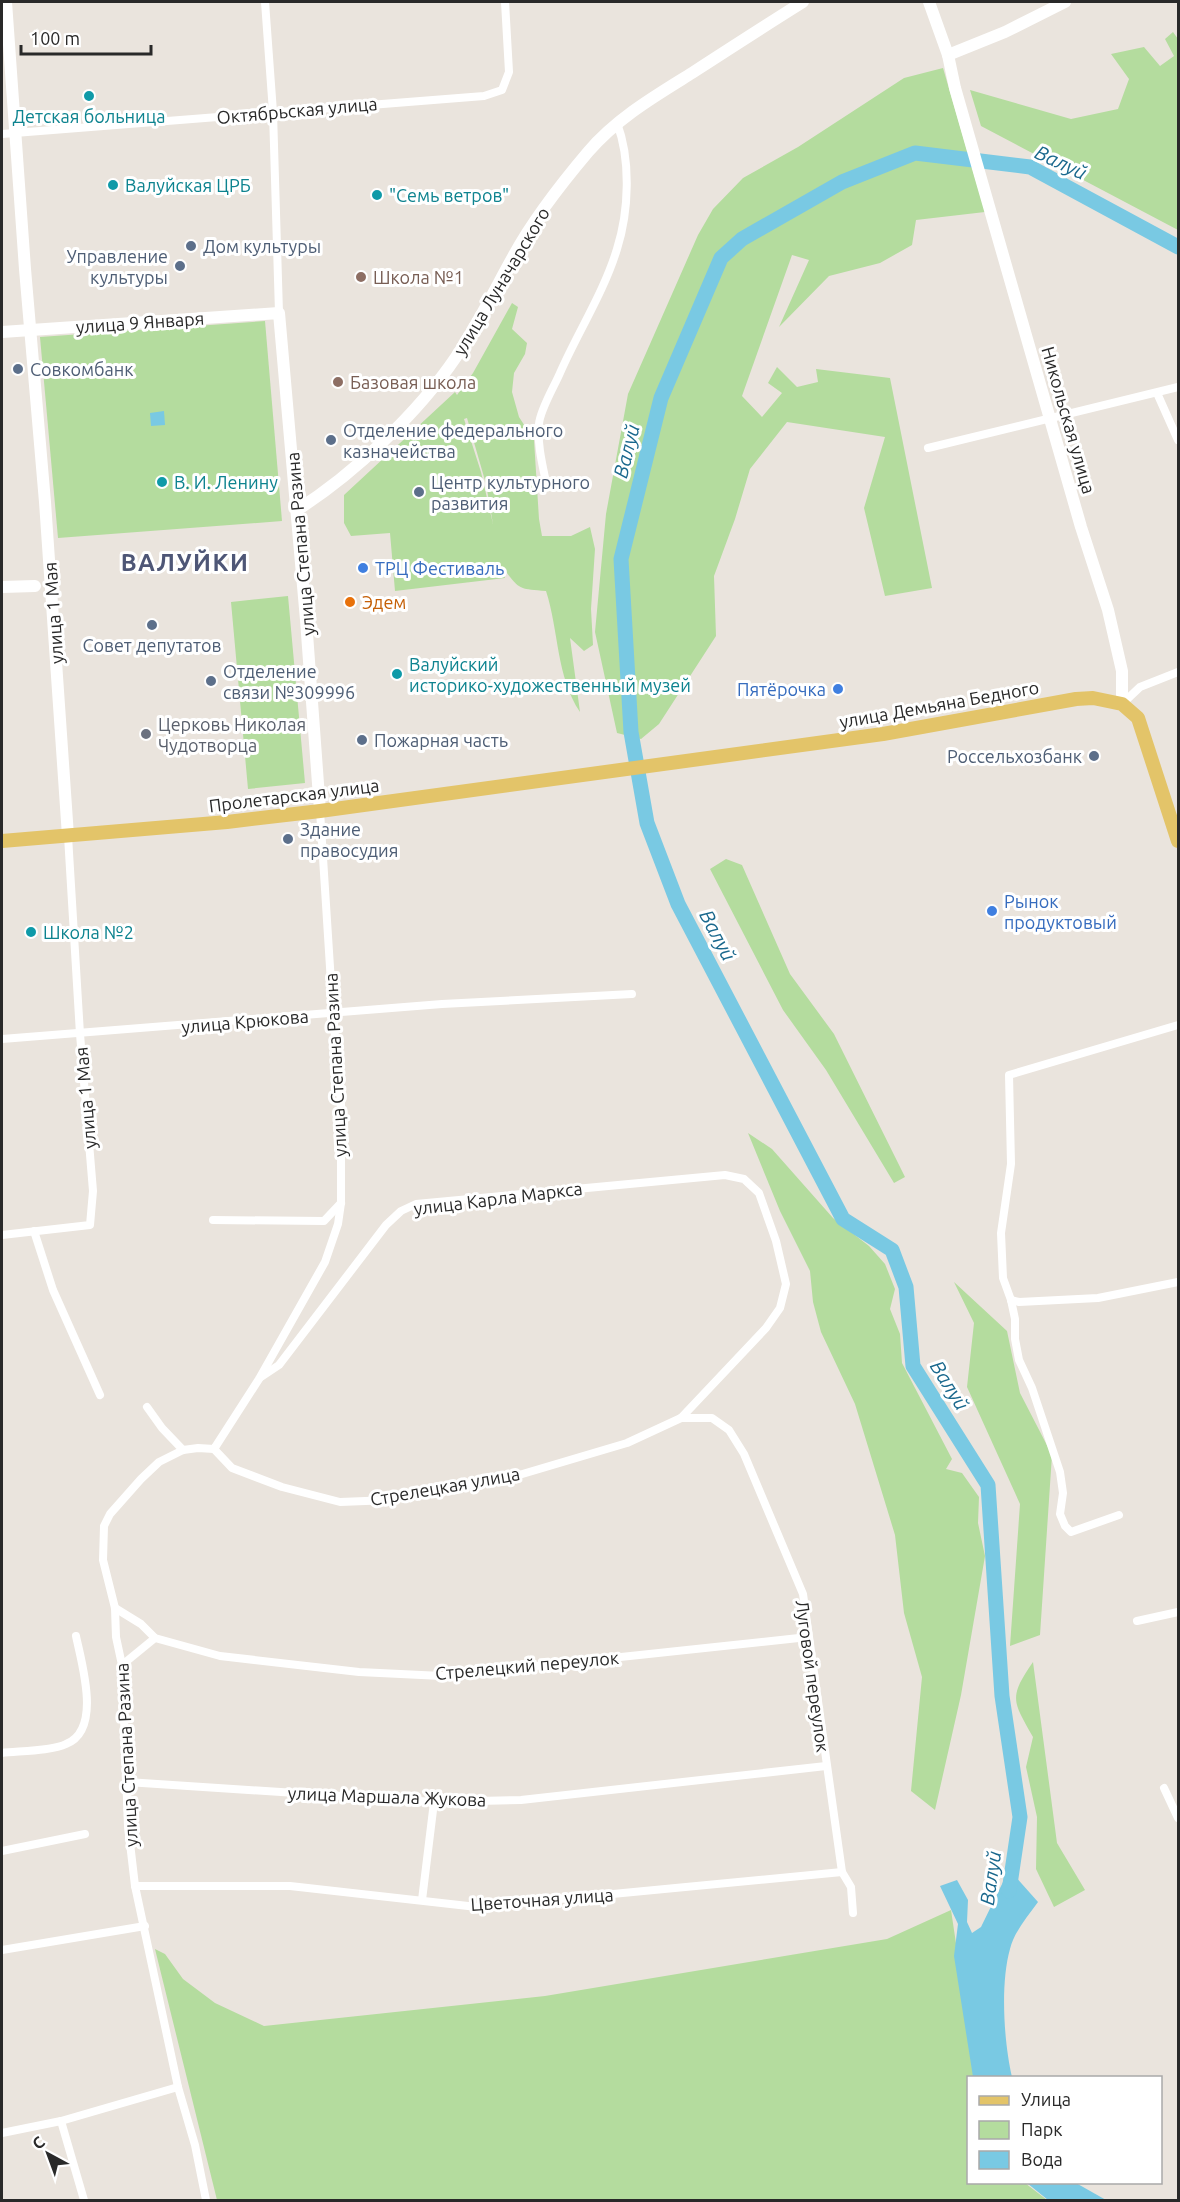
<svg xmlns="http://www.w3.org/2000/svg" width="1180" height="2202" font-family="Ubuntu,sans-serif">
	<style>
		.green { fill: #b4dc9e; fill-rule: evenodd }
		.water { fill: #79c9e3 }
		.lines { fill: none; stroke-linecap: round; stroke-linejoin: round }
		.river { stroke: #79c9e3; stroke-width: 15 }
		.street { stroke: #fff; stroke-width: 8 }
		.secondary { stroke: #fff; stroke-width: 12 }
		.primary { stroke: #e3c469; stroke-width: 14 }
		.culture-dot { fill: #0f9aa8; stroke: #fff; stroke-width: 2 }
		.service-dot { fill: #5c6f8a; stroke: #fff; stroke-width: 2 }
		.education-dot { fill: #8d6e63; stroke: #fff; stroke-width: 2 }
		.shop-dot { fill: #3f7fe0; stroke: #fff; stroke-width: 2 }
		.food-dot { fill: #e8710a; stroke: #fff; stroke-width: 2 }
		.worship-dot { fill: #6b7280; stroke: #fff; stroke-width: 2 }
		.labels { text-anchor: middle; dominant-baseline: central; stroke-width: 6; stroke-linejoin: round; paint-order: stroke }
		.street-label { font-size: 18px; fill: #292929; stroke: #fff }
		.culture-label { font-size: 18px; fill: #0d838f; stroke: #fff; text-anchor: start }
		.service-label { font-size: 18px; fill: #4e5e75; stroke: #fff; text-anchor: start }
		.education-label { font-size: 18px; fill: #785e54; stroke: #fff; text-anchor: start }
		.shop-label { font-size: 18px; fill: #366cbe; stroke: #fff; text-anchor: start }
		.food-label { font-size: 18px; fill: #c56008; stroke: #fff; text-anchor: start }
		.worship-label { font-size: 18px; fill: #5b616d; stroke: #fff; text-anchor: start }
		.water-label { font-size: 20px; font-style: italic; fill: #1a688d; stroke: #fff }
		.district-label { font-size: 24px; font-weight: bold; letter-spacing: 1.5px; fill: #4e5676; stroke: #fff }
	</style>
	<rect width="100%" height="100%" fill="#eae4dd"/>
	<g class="green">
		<polygon points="1173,32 1178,39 1178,230 981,126 970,90 1071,119 1118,109 1129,79 1111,54 1144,47 1160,66 1174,56 1165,39"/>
		<polygon points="943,68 985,212 916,220 912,245 880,263 829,276 779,327 809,260 792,255 742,396 762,417 782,393 768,383 777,367 797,387 818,382 816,369 890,378 932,588 885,596 864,508 885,437 787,422 750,469 735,519 714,576 716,636 659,724 641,739 617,733 595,632 606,514 628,394 698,235 713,209 743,178 798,147 904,78"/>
		<path d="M512 303 518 307 512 329 527 343 525 354 514 373 512 392 519 417 534 440 539 519 542 536H571L590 527 595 549 591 609 593 645 584 651 570 638 580 712C556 676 559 631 546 591 518 588 521 591 503 568L505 578 395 591 390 533 351 536 344 523V495L455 392 457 395 473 373ZM467 418 486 484 493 524 481 472 464 419Z"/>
		<polygon points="265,321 282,521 58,538 40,337"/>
		<polygon points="288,596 305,783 248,789 231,602"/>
		<polygon points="726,859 742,865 790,974 834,1034 905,1177 894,1183 826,1070 783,1010 710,869"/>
		<polygon points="748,1133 772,1149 833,1218 869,1246 885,1264 895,1289 890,1309 900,1334 902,1363 952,1459 946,1469 962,1473 979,1497 978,1523 985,1556 961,1695 935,1810 911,1791 922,1677 904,1613 895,1535 855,1404 821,1332 813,1302 810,1271 780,1211"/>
		<polygon points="954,1282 1007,1331 1020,1393 1052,1455 1040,1635 1010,1646 1020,1504 967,1387 974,1323"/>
		<path d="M1033 1662 1057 1843 1085 1890 1054 1907 1036 1869 1037 1817 1026 1767 1033 1737C1013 1701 1008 1698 1033 1662Z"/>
		<polygon points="951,1910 976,2077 968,2078 968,2182 1025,2183 1047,2200 217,2200 155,1949 165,1954 183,1979 215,2003 264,2026 545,1996 887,1939"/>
	</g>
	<g class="water">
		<polygon points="164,411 165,425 151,426 150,413"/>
		<path d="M1007 1867 1038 1902C1028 1916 1014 1932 1010 1949 1000 1984 1004 2043 1012 2077H973L954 1956 958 1924 940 1886 957 1880 968 1900 967 1922 972 1933 981 1927 1003 1882Z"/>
		<polygon points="1027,2183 1076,2183 1106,2200 1048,2200"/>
	</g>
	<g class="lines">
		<polyline class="river" points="1009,1891 1020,1817 1002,1696 988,1485 913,1366 906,1287 892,1250 843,1219 678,904 647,823 631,732 621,559 661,398 721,258 742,239 842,182 915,153 1030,167 1178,247"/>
		<g class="street">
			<polyline points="265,2 273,112 279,313"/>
			<polyline points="2,134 484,96 502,90 509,72 505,2"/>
			<polyline points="1157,393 1178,440"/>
			<polyline points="928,448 1178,387"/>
			<path d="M547 487C543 467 537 445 539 424 540 410 554 387 560 373 578 332 604 292 617 249 629 211 631 160 617 123"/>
			<polyline points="1122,704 1140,687 1178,672"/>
			<polyline points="2,1039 442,1004 632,994"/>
			<polyline points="213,1220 324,1221 341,1203"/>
			<polyline points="34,1231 53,1290 100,1395"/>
			<polyline points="2,1235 90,1225 93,1191 80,1034 68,836"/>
			<polyline points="1011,1300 1019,1302 1098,1298 1178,1282"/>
			<polyline points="147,1407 162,1428 183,1450"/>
			<polyline points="681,1418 712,1418 729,1430 744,1454 803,1594 842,1872 851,1887 853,1913"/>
			<polyline points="214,1449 232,1468 282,1487 340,1502 391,1500 519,1475 627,1443 681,1418 766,1328 780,1308 786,1284 776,1241 759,1193 744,1179 725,1175 416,1204 401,1211 386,1225 279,1365 261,1377"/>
			<polyline points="1119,1515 1071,1532 1065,1526 1060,1514 1063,1493 1060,1472 1032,1388 1019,1360 1015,1339 1015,1319 1011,1300 1003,1278 1001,1233 1011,1164 1009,1075 1178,1025"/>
			<polyline points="115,1608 141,1624 155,1638 220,1656 359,1672 442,1676 808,1637"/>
			<polyline points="1137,1621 1178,1612"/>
			<polyline points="122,1665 155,1638"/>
			<path d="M2 1753C18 1751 52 1751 66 1744 102 1730 82 1665 76 1636"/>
			<polyline points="127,1782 434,1802 521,1800 826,1766"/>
			<polyline points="1164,1788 1178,1818"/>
			<polyline points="2,1851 85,1834"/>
			<polyline points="135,1886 290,1886 477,1907 842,1872"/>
			<polyline points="422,1900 434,1802"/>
			<polyline points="2,1950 145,1926"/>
			<polyline points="61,2121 84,2200"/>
			<polyline points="2,2133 61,2121 178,2087"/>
			<polyline points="206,2200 195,2145 178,2087 135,1886 128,1826 122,1665 116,1637 115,1608 103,1560 104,1526 110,1514 141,1479 159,1462 183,1450 198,1448 214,1449 259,1379 325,1262 338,1224 341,1203 341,1104 333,1014 320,811"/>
		</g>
		<g class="secondary">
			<polyline points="6,2 25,269 45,502 68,836"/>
			<polyline points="929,2 948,55 955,88 1081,527 1108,610 1122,671 1122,704"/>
			<polyline points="948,55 1005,32 1065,2"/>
			<polyline points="2,332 279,313 306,620 320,811"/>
			<path d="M297 510C354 474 418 413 456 357 478 324 495 289 514 255 534 218 561 184 588 152 617 118 655 96 692 73 729 49 766 25 803 2"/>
			<polyline points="2,587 35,586"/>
		</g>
		<polyline class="primary" points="2,841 227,822 320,811 883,734 1076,699 1093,698 1122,704 1138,718 1178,841"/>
	</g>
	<g class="culture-dot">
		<circle cx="89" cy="96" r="6"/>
		<circle cx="113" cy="185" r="6"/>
		<circle cx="377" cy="195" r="6"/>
		<circle cx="162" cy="482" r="6"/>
		<circle cx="397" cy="674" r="6"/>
		<circle cx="31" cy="932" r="6"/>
	</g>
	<g class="service-dot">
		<circle cx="191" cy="246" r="6"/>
		<circle cx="180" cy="266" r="6"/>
		<circle cx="18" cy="369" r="6"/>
		<circle cx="331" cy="440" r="6"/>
		<circle cx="419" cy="492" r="6"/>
		<circle cx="152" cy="625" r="6"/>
		<circle cx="211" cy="681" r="6"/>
		<circle cx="362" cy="740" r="6"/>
		<circle cx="1094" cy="756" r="6"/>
		<circle cx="288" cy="839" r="6"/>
	</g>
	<g class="education-dot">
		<circle cx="361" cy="277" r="6"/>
		<circle cx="338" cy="382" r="6"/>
	</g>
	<g class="shop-dot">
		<circle cx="363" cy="568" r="6"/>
		<circle cx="838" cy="689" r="6"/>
		<circle cx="992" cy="911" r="6"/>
	</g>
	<circle class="food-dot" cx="350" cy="602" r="6"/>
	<circle class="worship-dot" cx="146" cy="734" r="6"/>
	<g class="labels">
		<g class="street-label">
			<text transform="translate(297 110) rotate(-5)">Октябрьская улица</text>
			<text transform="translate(501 281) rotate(-59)">улица Луначарского</text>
			<text transform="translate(140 322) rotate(-4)">улица 9 Января</text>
			<text transform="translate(1069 420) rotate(74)">Никольская улица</text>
			<text transform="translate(300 544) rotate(-95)">улица Степана Разина</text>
			<text transform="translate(53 613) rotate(-94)">улица 1 Мая</text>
			<text transform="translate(939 704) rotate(-10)">улица Демьяна Бедного</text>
			<text transform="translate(294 795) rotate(-7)">Пролетарская улица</text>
			<text transform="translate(245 1021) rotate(-5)">улица Крюкова</text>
			<text transform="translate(335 1065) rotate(-93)">улица Степана Разина</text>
			<text transform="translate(85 1098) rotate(-95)">улица 1 Мая</text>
			<text transform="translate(498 1198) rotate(-7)">улица Карла Маркса</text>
			<text transform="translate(445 1486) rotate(-10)">Стрелецкая улица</text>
			<text transform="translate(527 1665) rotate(-5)">Стрелецкий переулок</text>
			<text transform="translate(813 1676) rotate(82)">Луговой переулок</text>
			<text transform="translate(126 1755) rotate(-93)">улица Степана Разина</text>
			<text transform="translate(387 1796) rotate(2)">улица Маршала Жукова</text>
			<text transform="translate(542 1899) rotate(-4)">Цветочная улица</text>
		</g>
		<g class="culture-label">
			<text x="89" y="116" text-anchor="middle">Детская больница</text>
			<text x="125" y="185">Валуйская ЦРБ</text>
			<text x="389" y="195">"Семь ветров"</text>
			<text x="174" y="482">В. И. Ленину</text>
			<text x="409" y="664">Валуйский<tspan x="409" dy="21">историко-художественный музей</tspan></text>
			<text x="43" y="932">Школа №2</text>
		</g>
		<g class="service-label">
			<text x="203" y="246">Дом культуры</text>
			<text x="168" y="256" text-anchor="end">Управление<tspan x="168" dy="21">культуры</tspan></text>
			<text x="30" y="369">Совкомбанк</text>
			<text x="343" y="430">Отделение федерального<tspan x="343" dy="21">казначейства</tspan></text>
			<text x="431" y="482">Центр культурного<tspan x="431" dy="21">развития</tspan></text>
			<text x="152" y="645" text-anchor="middle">Совет депутатов</text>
			<text x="223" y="671">Отделение<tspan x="223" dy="21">связи №309996</tspan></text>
			<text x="374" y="740">Пожарная часть</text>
			<text x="1082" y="756" text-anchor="end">Россельхозбанк</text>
			<text x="300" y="829">Здание<tspan x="300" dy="21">правосудия</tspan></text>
		</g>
		<g class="education-label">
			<text x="373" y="277">Школа №1</text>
			<text x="350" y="382">Базовая школа</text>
		</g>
		<g class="shop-label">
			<text x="375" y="568">ТРЦ Фестиваль</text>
			<text x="826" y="689" text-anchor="end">Пятёрочка</text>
			<text x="1004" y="901">Рынок<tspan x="1004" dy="21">продуктовый</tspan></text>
		</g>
		<g class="food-label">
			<text x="362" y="602">Эдем</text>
		</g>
		<g class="worship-label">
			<text x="158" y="724">Церковь Николая<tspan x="158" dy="21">Чудотворца</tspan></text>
		</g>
		<g class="water-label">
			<text transform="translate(1061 162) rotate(25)">Валуй</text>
			<text transform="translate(626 451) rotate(-76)">Валуй</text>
			<text transform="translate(718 935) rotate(62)">Валуй</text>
			<text transform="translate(950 1385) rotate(58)">Валуй</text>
			<text transform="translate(990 1878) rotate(-82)">Валуй</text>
		</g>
		<g class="district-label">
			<text x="185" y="562">ВАЛУЙКИ</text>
		</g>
	</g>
	<rect width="1180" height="2202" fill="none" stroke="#292929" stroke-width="6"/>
	<rect x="967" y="2076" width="195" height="108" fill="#ffffff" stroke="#a9a9a9" stroke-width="1.5"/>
	<rect x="979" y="2096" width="30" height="9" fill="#e3c469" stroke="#a9a9a9" stroke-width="1.5"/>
	<text x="1021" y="2106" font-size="18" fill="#292929">Улица</text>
	<rect x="979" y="2121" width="30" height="18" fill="#b4dc9e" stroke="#a9a9a9" stroke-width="1.5"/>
	<text x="1021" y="2136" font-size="18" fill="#292929">Парк</text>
	<rect x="979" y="2151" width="30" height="18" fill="#79c9e3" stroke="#a9a9a9" stroke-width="1.5"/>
	<text x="1021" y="2166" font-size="18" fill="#292929">Вода</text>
	<g transform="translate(48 2154) rotate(319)" stroke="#ffffff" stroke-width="4.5" paint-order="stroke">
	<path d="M0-4.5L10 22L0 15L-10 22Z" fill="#292929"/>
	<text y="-9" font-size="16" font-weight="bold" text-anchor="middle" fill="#292929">С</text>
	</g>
	<path d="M21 45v9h130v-9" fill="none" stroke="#292929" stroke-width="3"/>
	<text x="30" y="45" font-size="18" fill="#292929" stroke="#ffffff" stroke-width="4.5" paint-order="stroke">100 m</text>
</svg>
